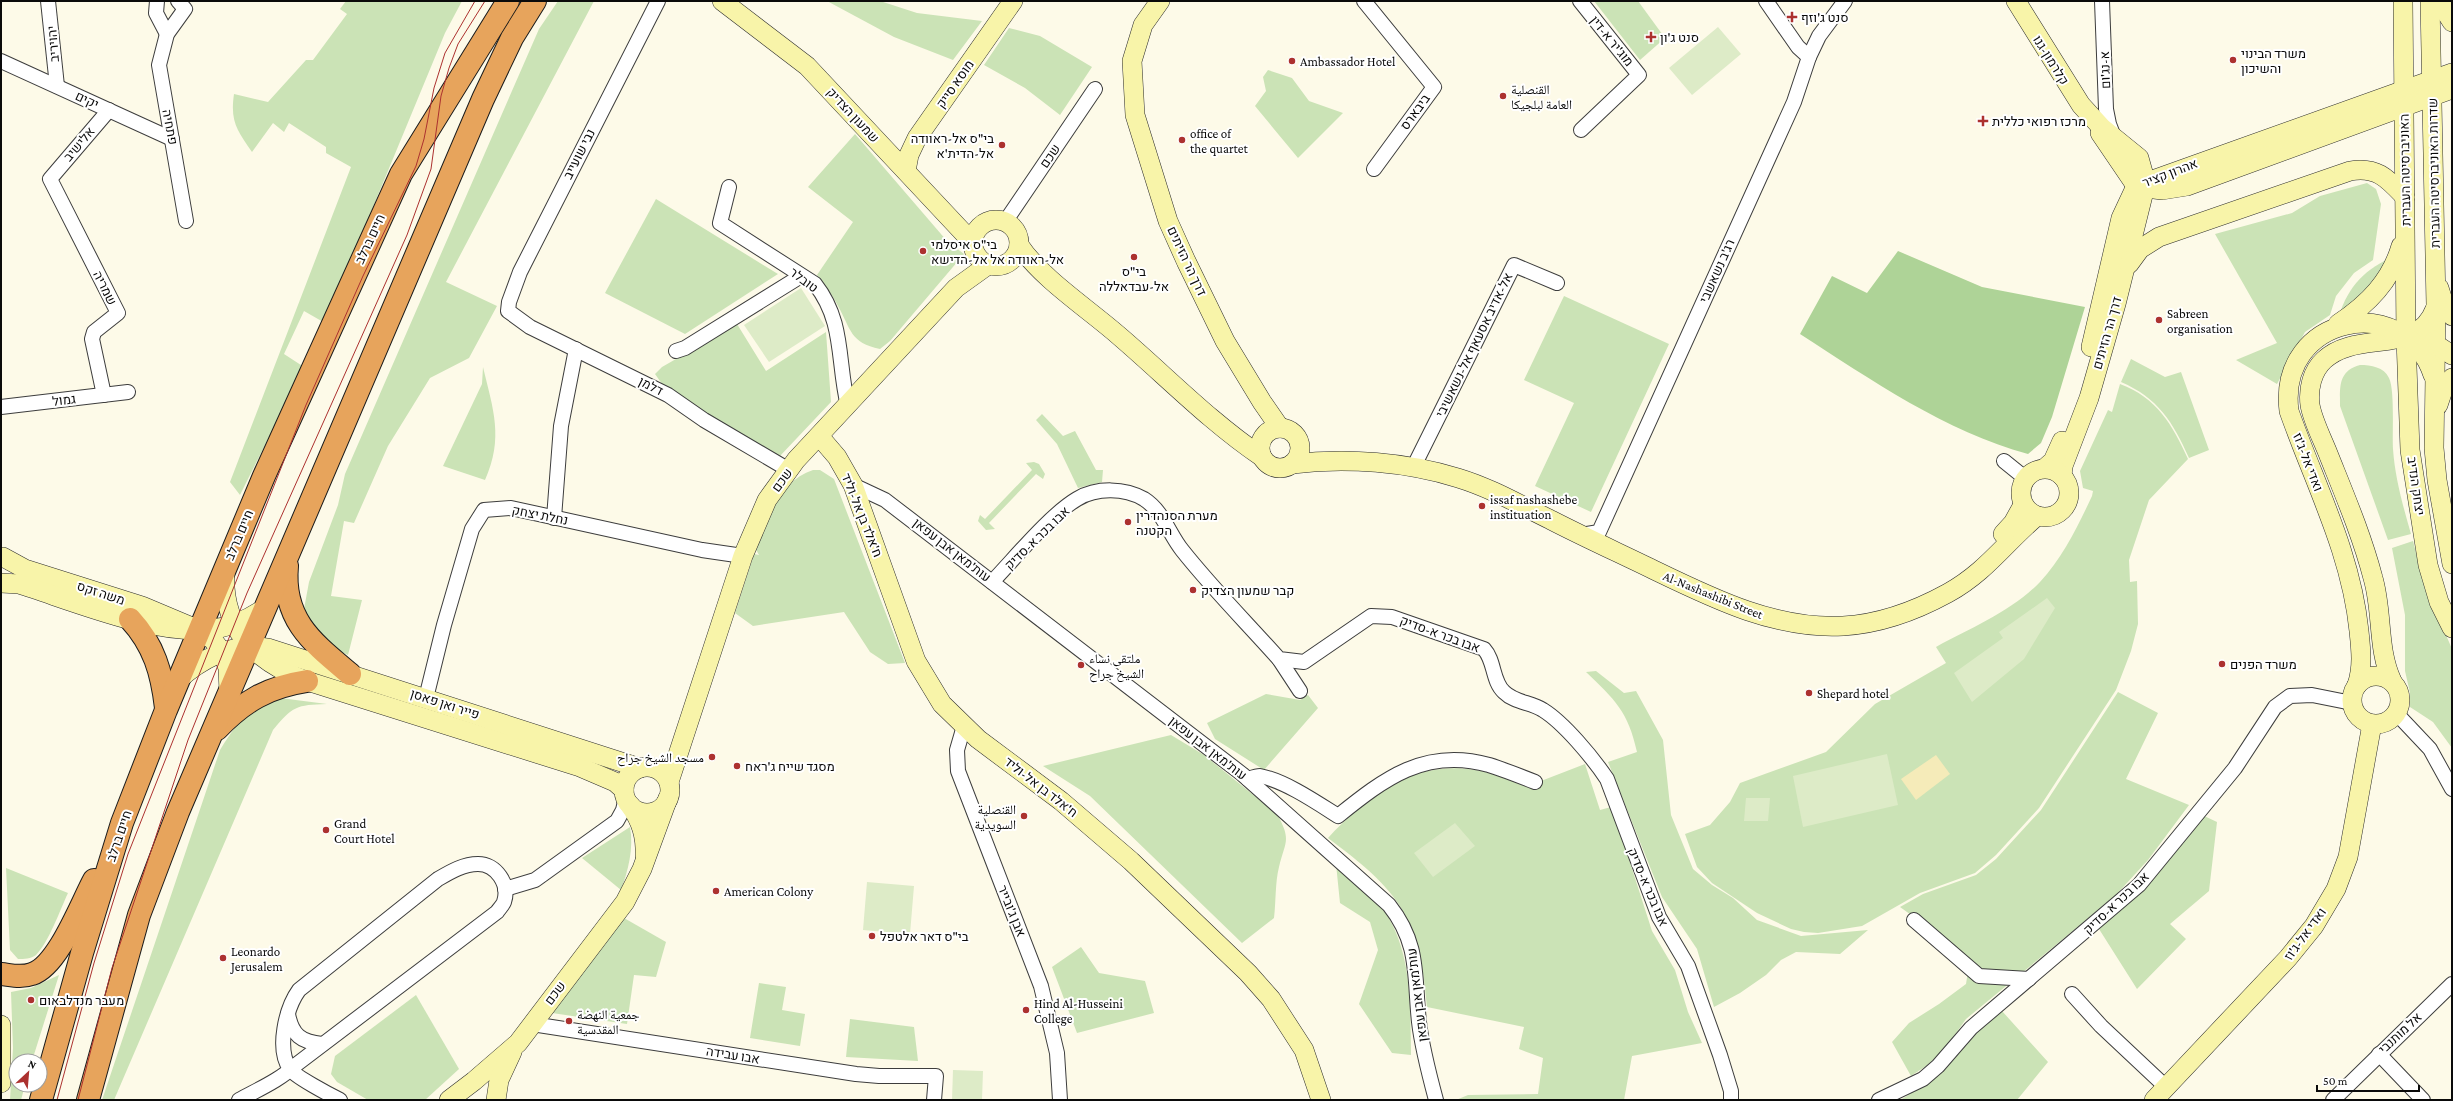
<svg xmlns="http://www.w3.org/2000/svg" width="2453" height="1101" font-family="'Crimson Pro','Noto Naskh Arabic',Heebo,serif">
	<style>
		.green { fill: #cbe3b6 }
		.forest { fill: #aed397 }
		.sand { fill: #f5ebb9 }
		.pitch { fill: #ddebc7 }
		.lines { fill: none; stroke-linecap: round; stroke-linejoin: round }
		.street-casing { stroke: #3d3d3d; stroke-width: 16 }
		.secondary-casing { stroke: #2c2c2c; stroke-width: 20 }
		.highway-casing { stroke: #1b1b1b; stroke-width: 24 }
		.street { stroke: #fff; stroke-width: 14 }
		.secondary { stroke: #f8f4a9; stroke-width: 19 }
		.highway { stroke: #e7a45c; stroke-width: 22 }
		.tram { stroke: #ac312f; stroke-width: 1 }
		.poi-dot { fill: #ac312f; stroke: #fff; stroke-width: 1.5 }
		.labels { text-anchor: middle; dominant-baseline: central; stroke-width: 4; stroke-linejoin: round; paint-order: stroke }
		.poi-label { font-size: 13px; fill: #0a0a0a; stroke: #fff; text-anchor: start }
		.street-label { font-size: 13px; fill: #0a0a0a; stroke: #fff }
	</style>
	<rect width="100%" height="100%" fill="#fdfae8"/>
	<g class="green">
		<path d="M346 1H462L445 33 325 323 304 311 284 354 304 367 240 495 230 482 351 167 326 153V147L289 123 284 132 273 123 252 152C237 130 230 122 234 94L268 102 306 60H313L347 14 340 9Z"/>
		<polygon points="558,1 594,1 446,282 497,306 469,358 430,378 388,446 354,523 344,521 331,596 362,600 348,655 329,646 314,629 304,609 309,582 338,505 345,474 539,29"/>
		<polygon points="827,1 880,1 917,13 982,21 953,60 894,37"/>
		<polygon points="1594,1 1638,1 1665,38 1640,60"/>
		<polygon points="1009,28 1040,36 1092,67 1060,115 1025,88 984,65"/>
		<polygon points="1268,70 1292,78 1309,101 1343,113 1298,158 1255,106 1266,91 1263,77"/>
		<path d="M855 134 947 241 964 254 890 341 880 349C850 343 851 329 838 306 833 295 824 285 817 275L853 222 808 187Z"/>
		<polygon points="2367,183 2376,189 2381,204 2373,260 2354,273 2336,296 2330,315 2305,332 2277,384 2236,360 2277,343 2215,234 2292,213 2320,196"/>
		<polygon points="656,199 778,274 685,334 605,293"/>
		<path d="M2395 256 2387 272 2339 316C2348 286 2366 268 2395 256Z"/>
		<polygon points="1564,296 1669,344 1591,512 1535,486 1574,403 1524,380"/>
		<polygon points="737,324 766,371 826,332 831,402 780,456 667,391 655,374 662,367"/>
		<path d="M2131 359 2165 377 2181 372 2209 450 2189 458C2173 422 2158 398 2121 382Z"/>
		<path d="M2360 365C2371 365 2384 367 2389 378 2395 390 2392 434 2393 449 2395 478 2403 506 2411 534L2388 540 2340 406C2340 387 2338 371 2360 365Z"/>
		<path d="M483 367C493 409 504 438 485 480L443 466 482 384Z"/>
		<path d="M2120 384C2157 398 2172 424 2188 459L2149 500 2129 560 2130 582 2137 581 2138 624 2131 651 2116 690 2039 808 1996 855 1975 873 1920 893 1862 926 1818 933 1804 932 1791 929 1757 913 1712 883 1697 867 1685 834 1710 825 1730 802 1740 783 1826 752 1875 704 1946 663 1936 647C1971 628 2012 611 2040 582 2063 557 2078 526 2092 496L2093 491 2083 488 2080 471 2108 410 2112 412Z"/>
		<polygon points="1042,414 1063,436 1075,431 1096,470 1103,470 1102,482 1078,488 1057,444 1036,420"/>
		<polygon points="1034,462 1039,464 1045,474 1043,479 1036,474 989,523 995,529 986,530 978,521 980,515 985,519 1032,470 1026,463"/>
		<path d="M813 470H820L834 479 905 663 888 664 870 652 844 612 753 626 735 613 754 554 759 555 755 548C765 518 781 480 813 470Z"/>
		<polygon points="2413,541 2423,581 2452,649 2452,748 2433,722 2410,707 2410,693 2405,671 2405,615 2392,548"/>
		<path d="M1596 671 1624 693 1636 691 1663 740 1671 815 1693 869 1712 885 1733 898 1757 920 1801 936 1868 930 1840 954 1796 952 1781 960 1766 975 1740 993 1714 1007 1697 949 1662 897 1608 762 1637 752C1628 711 1615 700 1586 672Z"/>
		<polygon points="2118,692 2158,713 2126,779 2189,805 2148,860 2114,897 1966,1019 1947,1046 1929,1064 1911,1076 1892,1042 1909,1023 1939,1004 1966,984 1969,965 1935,932 1900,907 1923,894 1976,875 1996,859 2041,810"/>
		<polygon points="1266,694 1300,700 1308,695 1318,708 1264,770 1215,739 1207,723"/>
		<path d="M280 698 327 704C296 705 293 706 273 730L114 1100H102L220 750C237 722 248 708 280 698Z"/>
		<path d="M1171 735 1204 755 1277 814C1292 841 1285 841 1279 867 1275 883 1276 901 1274 918L1242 943 1090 796 1043 766Z"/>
		<path d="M1585 764 1600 810 1611 807 1616 819 1652 931 1675 970 1688 1012 1702 1043 1632 1056 1624 1100H1456L1468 1095 1538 1094 1543 1058 1519 1049 1524 1027 1427 1007C1420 917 1399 891 1328 838 1369 794 1412 760 1476 770 1496 773 1515 784 1535 789L1541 781Z"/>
		<polygon points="2200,814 2217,822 2209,891 2170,924 2186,939 2137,989 2099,929 2150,882"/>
		<path d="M630 827C634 848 628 871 621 890L582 858Z"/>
		<path d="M1336 864C1348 874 1363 884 1373 896 1413 941 1410 998 1411 1055L1392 1053 1359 1004 1378 950 1370 922 1340 903Z"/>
		<path d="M6 868 68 893C60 910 49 942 36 955 31 959 24 959 18 959L10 950Z"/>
		<polygon points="624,918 666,942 656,977 634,975 627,1024 552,1013"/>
		<polygon points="1081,947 1099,973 1145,981 1154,1013 1077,1033 1052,967"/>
		<polygon points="59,975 32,1061 16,1061 16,1085 25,1085 21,1100 10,1100 13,1048 11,992 31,988"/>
		<polygon points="759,983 786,987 782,1010 805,1014 800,1046 750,1038"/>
		<polygon points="416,995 459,1069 425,1100 368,1100 337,1082 331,1074 335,1056"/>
		<path d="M2002 1011 2048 1062 2017 1100H1900C1929 1084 1948 1060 1971 1036 1980 1027 1992 1019 2002 1011Z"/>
		<polygon points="850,1019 914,1027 918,1061 846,1057"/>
	</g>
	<path class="forest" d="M1898 251 1982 287 2085 307 2052 417 2041 443 2028 454C1946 432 1870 379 1800 334L1832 276 1867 293Z"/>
	<polygon class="sand" points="1936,755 1950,774 1916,800 1901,779"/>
	<g class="pitch">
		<polygon points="1718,27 1741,54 1692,95 1669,68"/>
		<polygon points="801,288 825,326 769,362 744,325"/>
		<polygon points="2047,598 2055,608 2024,659 1972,702 1954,673 2003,638 1999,632"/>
		<polygon points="1887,754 1898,805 1803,827 1793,776"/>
		<polygon points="1746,798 1770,798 1768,821 1744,821"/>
		<polygon points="1455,823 1475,846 1433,877 1414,853"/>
		<polygon points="867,882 914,886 910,934 863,930"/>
		<polygon points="953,1070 983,1071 982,1100 952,1100"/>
	</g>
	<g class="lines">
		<g class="street-casing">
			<g id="street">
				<polyline points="48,1 57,86"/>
				<polyline points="157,1 156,13 167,34"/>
				<polyline points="178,1 185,9 167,34 159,65 186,221"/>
				<polyline points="658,1 520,272 509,302 508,311 530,327 668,395 704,420 789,470"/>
				<polyline points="1364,1 1434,87 1374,169"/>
				<polyline points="1580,1 1639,75 1581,130"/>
				<polyline points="2102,1 2106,109 2109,124 2114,137"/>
				<polyline points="1809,57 1819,36 1845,1"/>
				<polyline points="1,61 172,139"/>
				<path d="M729 187 720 223 815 284C845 322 837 362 848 406"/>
				<polyline points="1005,222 1095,89"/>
				<polyline points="676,351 685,348 801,276"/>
				<polyline points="104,395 92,339 94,332 118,313 50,179 109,110"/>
				<polyline points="1,407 128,392"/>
				<polyline points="2004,461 2025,478"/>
				<polyline points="1413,468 1514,265 1557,283"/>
				<path d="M853 485 885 500 1242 774 1389 905C1420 944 1414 976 1419 1022 1422 1048 1429 1074 1436 1100"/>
				<polyline points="554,518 561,426 576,349"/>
				<polyline points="1581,535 1599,532 1794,102 1809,57 1798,47 1766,1"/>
				<path d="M992 582C1015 558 1050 515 1077 499 1097 487 1125 488 1144 499 1163 511 1169 534 1182 550 1212 588 1247 623 1279 659L1304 662 1371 616 1392 617 1484 649C1495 661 1492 681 1504 692 1515 703 1531 702 1543 710 1564 723 1593 758 1607 779L1659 917 1688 966 1720 1055 1731 1091V1100"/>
				<polyline points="1279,659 1300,691"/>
				<polyline points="426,698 444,625 472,529 484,510 511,508 702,550 743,556"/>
				<polyline points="2396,713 2430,749 2452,789"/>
				<polyline points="964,726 957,750 958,771 1041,986 1057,1053 1060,1100"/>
				<path d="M1248 779C1251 778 1256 776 1260 776 1285 781 1316 802 1338 816 1384 779 1425 747 1489 765 1505 770 1520 776 1535 782"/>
				<polyline points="505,889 535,880 617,821 623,810 626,798"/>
				<polyline points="1914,920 1979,976 2029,979"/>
				<polyline points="2072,994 2101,1026 2167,1088"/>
				<path d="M288 1014C292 1035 301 1042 322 1044"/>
				<polyline points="532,1024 856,1074 879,1076 936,1076 934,1100"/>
				<polyline points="2379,1054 2423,1100"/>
				<path d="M239 1100C259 1089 280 1080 297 1064L497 912C499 909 503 905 504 902 510 884 496 864 478 864 463 864 450 872 438 879L299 990C286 1008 276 1049 290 1069 294 1076 330 1095 340 1100"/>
				<polyline points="1879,1100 1923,1079 1938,1066 1971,1028 2139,885 2235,768 2275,707 2290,696 2312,695 2352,703"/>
				<polyline points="2333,1100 2452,984"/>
			</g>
		</g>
		<g class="secondary-casing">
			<g id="secondary">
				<polyline points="722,1 807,66 973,243"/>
				<polyline points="1160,1 1143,25 1132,61 1135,115 1168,221 1186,261 1225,341 1262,402 1280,428"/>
				<polyline points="2016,1 2081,105 2102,128 2139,158 2146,183 2116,304 2089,398 2063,466 2062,476"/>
				<polyline points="2403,1 2406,338 2410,450 2428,565 2439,602 2452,628"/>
				<polyline points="2430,1 2436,305 2434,448 2437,480 2452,564"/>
				<polyline points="2439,1 2452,22"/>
				<polyline points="2100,133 2136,186"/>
				<polyline points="906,171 909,155 917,138 1013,1"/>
				<polyline points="2136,186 2452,73"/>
				<polyline points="2139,187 2162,190 2187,186 2452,89"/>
				<circle cx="996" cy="243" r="23"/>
				<path d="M1019 245C1041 278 1087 308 1118 335 1166 376 1209 421 1262 457"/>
				<path d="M2129 264 2140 249 2159 237 2350 171C2377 166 2388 179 2405 197"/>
				<polyline points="2439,288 2445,307 2452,316"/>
				<path d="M2338 324C2368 304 2391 281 2401 246"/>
				<polyline points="2428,337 2435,344 2452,355"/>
				<polyline points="2091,347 2121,218 2136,186"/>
				<polyline points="2438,405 2443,390 2452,378"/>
				<circle cx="1280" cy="448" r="20"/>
				<polyline points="819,436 837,457 853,485 916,661 942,704 978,739 1061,801 1131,861 1248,973 1271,999 1304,1050 1321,1100"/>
				<path d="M1292 464C1346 457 1407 462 1458 478 1491 488 1520 505 1551 520 1584 537 1617 552 1650 568 1710 597 1775 630 1843 626 1879 624 1917 610 1948 593 1986 572 2005 543 2037 516"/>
				<polyline points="2045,468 2053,461 2062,441"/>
				<circle cx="2045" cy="493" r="24"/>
				<polyline points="2003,534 2013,523 2023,505"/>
				<polyline points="3,557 25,569 142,606 199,630 213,640 222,652 228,668 229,692"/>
				<path d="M225 570C221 629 256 662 307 681L580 767 615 782 624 790"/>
				<path d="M1 583 19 584C73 601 156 636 212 629 231 627 249 619 265 608"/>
				<circle cx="2376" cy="700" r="24"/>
				<path d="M179 679C204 657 234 642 268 648L640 768"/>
				<path d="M2392 681C2377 649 2383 612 2373 578 2362 536 2345 496 2329 456 2323 440 2313 422 2310 405 2308 389 2312 371 2324 360 2357 329 2417 357 2435 309"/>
				<path d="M2357 685C2363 667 2361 650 2359 631 2351 552 2315 485 2289 411 2277 315 2405 290 2433 375"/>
				<circle cx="647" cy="790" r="23"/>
				<polyline points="669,782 743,556 767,500 796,460 956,288 988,265"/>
				<path d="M630 805C641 821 646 836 645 856"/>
				<polyline points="1,1025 1,1083"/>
				<polyline points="449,1100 474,1081 518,1043 625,902 642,869 668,798"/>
				<polyline points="496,1100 499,1080 512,1052"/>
				<polyline points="2154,1100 2288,958 2314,926 2336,889 2348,857 2372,724"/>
			</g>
		</g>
		<g class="highway-casing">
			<g id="highway">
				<path d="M287 566C282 620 313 643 350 674"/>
				<path d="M130 619C154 645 162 673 166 708"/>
				<path d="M217 729C244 701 268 687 307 681"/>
				<path d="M1 974C11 975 21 978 32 974 58 966 81 904 94 880"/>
				<polyline points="41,1100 82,953 122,823 166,710 264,476 401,174 508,1"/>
				<polyline points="88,1100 139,915 178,812 483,99 512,38 535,1"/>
			</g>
		</g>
		<use href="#street" class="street"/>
		<use href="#secondary" class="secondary"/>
		<use href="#highway" class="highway"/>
		<g class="tram">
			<polyline points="57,1100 94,963 128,854 306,405 363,276 416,166 424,139 434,88 445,53 475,1"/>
			<polyline points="78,1100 112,968 188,740 247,593 407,235 431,169 441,96 449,68 458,44 485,1"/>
		</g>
	</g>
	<g class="poi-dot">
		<path d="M1790 11h4v4h4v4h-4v4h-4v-4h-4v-4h4z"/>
		<path d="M1649 31h4v4h4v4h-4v4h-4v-4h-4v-4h4z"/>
		<circle cx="2233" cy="60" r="4"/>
		<circle cx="1292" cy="61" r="4"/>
		<circle cx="1503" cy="96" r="4"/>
		<path d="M1981 115h4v4h4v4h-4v4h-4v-4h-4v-4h4z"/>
		<circle cx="1182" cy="140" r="4"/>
		<circle cx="1002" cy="145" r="4"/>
		<circle cx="923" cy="251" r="4"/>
		<circle cx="1134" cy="257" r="4"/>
		<circle cx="2159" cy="320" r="4"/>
		<circle cx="1482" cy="506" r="4"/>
		<circle cx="1128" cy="522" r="4"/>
		<circle cx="1193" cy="590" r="4"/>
		<circle cx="2222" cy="664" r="4"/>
		<circle cx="1081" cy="665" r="4"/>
		<circle cx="1809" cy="693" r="4"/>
		<circle cx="712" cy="757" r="4"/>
		<circle cx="737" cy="766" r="4"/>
		<circle cx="1024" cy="816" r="4"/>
		<circle cx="326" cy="830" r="4"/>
		<circle cx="716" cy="891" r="4"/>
		<circle cx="872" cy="936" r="4"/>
		<circle cx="223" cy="958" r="4"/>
		<circle cx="31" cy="1000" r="4"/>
		<circle cx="1026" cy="1010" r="4"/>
		<circle cx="569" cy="1021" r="4"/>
	</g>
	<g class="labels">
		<g class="poi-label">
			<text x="1801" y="17">סנט ג'וזף</text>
			<text x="1660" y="37">סנט ג'ון</text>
			<text x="2241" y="53">משרד הבינוי<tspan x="2241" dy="15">והשיכון</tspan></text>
			<text x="1300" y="61">Ambassador Hotel</text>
			<text x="1511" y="89">القنصلية<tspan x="1511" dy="15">العامة لبلجيكا</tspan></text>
			<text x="1992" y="121">מרכז רפואי כללית</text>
			<text x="1190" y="133">office of<tspan x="1190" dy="15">the quartet</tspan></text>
			<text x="994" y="138" text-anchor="end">בי"ס אל-ראוודה<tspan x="994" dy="15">אל-הדית'א</tspan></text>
			<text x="931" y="244">בי"ס איסלמי<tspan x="931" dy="15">אל-ראוודה אל אל-הדישא</tspan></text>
			<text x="1134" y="271" text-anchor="middle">בי"ס<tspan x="1134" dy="15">אל-עבדאללה</tspan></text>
			<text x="2167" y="313">Sabreen<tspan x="2167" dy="15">organisation</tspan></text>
			<text x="1490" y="499">issaf nashashebe<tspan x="1490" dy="15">instituation</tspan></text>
			<text x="1136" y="515">מערת הסנהדרין<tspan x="1136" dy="15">הקטנה</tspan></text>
			<text x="1201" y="590">קבר שמעון הצדיק</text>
			<text x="1089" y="658">ملتقى نساء<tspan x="1089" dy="15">الشيخ جراح</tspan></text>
			<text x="2230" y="664">משרד הפנים</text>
			<text x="1817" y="693">Shepard hotel</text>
			<text x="704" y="757" text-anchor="end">مسجد الشيخ جراح</text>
			<text x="745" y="766">מסגד שייח ג'ראח</text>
			<text x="1016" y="809" text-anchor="end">القنصلية<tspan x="1016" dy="15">السويدية</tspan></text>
			<text x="334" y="823">Grand<tspan x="334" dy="15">Court Hotel</tspan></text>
			<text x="724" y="891">American Colony</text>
			<text x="880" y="936">בי"ס דאר אלטפל</text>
			<text x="231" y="951">Leonardo<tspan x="231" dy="15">Jerusalem</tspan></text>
			<text x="39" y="1000">מעבר מנדלבאום</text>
			<text x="1034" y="1003">Hind Al-Husseini<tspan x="1034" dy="15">College</tspan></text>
			<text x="577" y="1014">جمعية النهضة<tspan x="577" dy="15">المقدسية</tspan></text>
		</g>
		<g class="street-label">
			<text transform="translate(1612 41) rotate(51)">מוג'יר א-דין</text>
			<text transform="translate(53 44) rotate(-95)">יהויריב</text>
			<text transform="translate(2051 60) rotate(58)">קלרמון-גנו</text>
			<text transform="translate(2105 70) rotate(-92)">א-נג'ום</text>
			<text transform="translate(955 84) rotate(-55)">מוסא סייק</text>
			<text transform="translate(87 100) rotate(25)">יקים</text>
			<text transform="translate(1415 112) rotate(-54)">ביבארס</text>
			<text transform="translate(853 115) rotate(47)">שמעון הצדיק</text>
			<text transform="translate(170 127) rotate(79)">פתחיה</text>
			<text transform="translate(79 144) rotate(-50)">אלישיב</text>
			<text transform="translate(579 154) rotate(-63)">נבי שועייב</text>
			<text transform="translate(1050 156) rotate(-56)">שכם</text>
			<text transform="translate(2405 170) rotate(-91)">האוניברסיטה העברית</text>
			<text transform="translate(2170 173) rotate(-21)">אהרון קציר</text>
			<text transform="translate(2434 173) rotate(-91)">שדרות האוניברסיטה העברית</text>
			<text transform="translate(370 239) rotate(-65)">חיים ברלב</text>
			<text transform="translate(1187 261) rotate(65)">דרך הר הזיתים</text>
			<text transform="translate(1717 271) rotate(-66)">רג'ב נשאשבי</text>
			<text transform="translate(804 280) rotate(37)">טובלר</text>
			<text transform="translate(105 288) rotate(63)">שמריה</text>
			<text transform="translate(2107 333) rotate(-74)">דרך הר הזיתים</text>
			<text transform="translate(1474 345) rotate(-64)">אל-אדיב אסעאף אל-נשאשיבי</text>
			<text transform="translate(651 386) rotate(27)">דלמן</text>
			<text transform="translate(64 400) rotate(-7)">גמול</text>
			<text transform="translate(2308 462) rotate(69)">ואדי אל-ג'וז</text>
			<text transform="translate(782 480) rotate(-54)">שכם</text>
			<text transform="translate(2416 486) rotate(82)">יצחק הנדיב</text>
			<text transform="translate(540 515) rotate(11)">נחלת יצחק</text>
			<text transform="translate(862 515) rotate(68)">ח'אלד בן אל-וליד</text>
			<text transform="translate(239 535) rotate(-67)">חיים ברלב</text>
			<text transform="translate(1037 538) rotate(-44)">אבו בכר א-סדיק</text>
			<text transform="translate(952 550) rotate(38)">עות'מאן אבן עפאן</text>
			<text transform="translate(101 593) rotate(18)">משה זקס</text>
			<text transform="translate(1713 595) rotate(22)">Al-Nashashibi Street</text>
			<text transform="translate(1440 634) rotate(20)">אבו בכר א-סדיק</text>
			<text transform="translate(445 704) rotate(18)">פייר ואן פאסן</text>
			<text transform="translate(1208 748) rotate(38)">עות'מאן אבן עפאן</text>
			<text transform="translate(1041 787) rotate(38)">ח'אלד בן אל-וליד</text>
			<text transform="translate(119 836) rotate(-71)">חיים ברלב</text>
			<text transform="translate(1648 887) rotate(67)">אבו בכר א-סדיק</text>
			<text transform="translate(2116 903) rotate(-43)">אבו בכר א-סדיק</text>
			<text transform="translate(1012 911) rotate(68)">אבן ג'ובייר</text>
			<text transform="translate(2305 934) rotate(-54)">ואדי אל-ג'וז</text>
			<text transform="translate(555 993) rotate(-53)">שכם</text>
			<text transform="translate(1417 995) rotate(-97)">עות'מאן אבן עפאן</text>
			<text transform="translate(2400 1033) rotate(-43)">אל מותנבי</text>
			<text transform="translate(733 1055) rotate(9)">אבו עבידה</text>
		</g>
	</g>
	<rect width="2453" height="1101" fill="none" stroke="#0a0a0a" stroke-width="4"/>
	<g transform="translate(28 1073) rotate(26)"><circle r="19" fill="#ffffff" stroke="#9d9d9d"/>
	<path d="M0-3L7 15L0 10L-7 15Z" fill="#ac312f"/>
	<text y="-6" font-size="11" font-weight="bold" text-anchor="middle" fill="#0a0a0a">N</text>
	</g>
	<path d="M2317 1085v6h102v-6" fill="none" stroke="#0a0a0a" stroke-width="2"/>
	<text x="2323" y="1085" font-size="12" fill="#0a0a0a" stroke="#ffffff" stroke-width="3" paint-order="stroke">50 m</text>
</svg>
